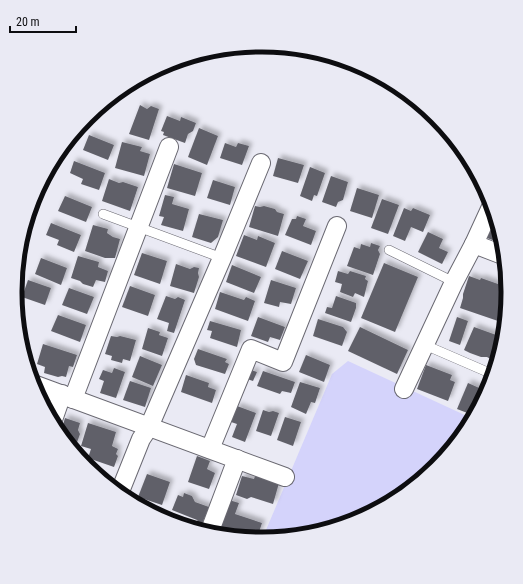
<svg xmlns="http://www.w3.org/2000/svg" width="523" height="584" font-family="'Roboto Condensed',sans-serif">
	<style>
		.green { fill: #d4d3fb }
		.building { fill: #616169; filter: url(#shadow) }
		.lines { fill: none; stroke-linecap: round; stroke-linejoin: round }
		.service-casing { stroke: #696871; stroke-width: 10 }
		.minor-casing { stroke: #696871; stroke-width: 20 }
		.service { stroke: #fff; stroke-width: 9 }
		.minor { stroke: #fff; stroke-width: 18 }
		.rim { fill: none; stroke: #0d0d10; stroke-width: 5 }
	</style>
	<defs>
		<filter id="shadow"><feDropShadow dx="3.5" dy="-3.5" stdDeviation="2" flood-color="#0004"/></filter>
	</defs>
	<rect width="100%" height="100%" fill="#eaeaf4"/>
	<polygon class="green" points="348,361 469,417 436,466 356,520 280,535 266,530 332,374"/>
	<g class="building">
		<polygon points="140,105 147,109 151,106 159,109 149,140 129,134"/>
		<polygon points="167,116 180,121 181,117 196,123 193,131 188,134 185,143 163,135 164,132 161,131"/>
		<polygon points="199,128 218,136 207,165 188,157"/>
		<polygon points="89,135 114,145 108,160 83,150"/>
		<polygon points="122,142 142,147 140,151 150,154 144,176 115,168"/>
		<polygon points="225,143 236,147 238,143 249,146 242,165 220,158"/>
		<polygon points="278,158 304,165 298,183 273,176"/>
		<polygon points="74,161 105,173 99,190 81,184 83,179 70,173"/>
		<polygon points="174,164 202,173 195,196 167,188"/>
		<polygon points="310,167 325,173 317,196 314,195 312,201 300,196"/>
		<polygon points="331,176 348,182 343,200 338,202 336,207 322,202"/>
		<polygon points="109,179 119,183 123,182 138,187 130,211 102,201"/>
		<polygon points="213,180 235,187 230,205 207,198"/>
		<polygon points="357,188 379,195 372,218 350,211"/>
		<polygon points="165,195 174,197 172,204 189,209 183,231 161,225 164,217 159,216"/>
		<polygon points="65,196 92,207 86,222 58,211"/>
		<polygon points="382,199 399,205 388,234 371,228"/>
		<polygon points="255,206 260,207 264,206 275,209 277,212 284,214 278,236 249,227"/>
		<polygon points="404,208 411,211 413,208 430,215 423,232 411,227 405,241 393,236"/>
		<polygon points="199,214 223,220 218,237 211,243 192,237"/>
		<polygon points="297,216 306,219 303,226 316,231 311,245 285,235 292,219 296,219"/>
		<polygon points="51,223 81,235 74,252 57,245 59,240 46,235"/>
		<polygon points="93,225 108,229 107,233 113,237 120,239 115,258 105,258 85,251"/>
		<polygon points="490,230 496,232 498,242 487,238"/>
		<polygon points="428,232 443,239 439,248 448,252 442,264 418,252"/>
		<polygon points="244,235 257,240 258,236 275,243 266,267 236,256"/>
		<polygon points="371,243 380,246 378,250 380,254 373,275 347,266 354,247 360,249 361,244 370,247"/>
		<polygon points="282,251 308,261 300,279 275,269"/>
		<polygon points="142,253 167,261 160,284 134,275"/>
		<polygon points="78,256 99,262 98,267 108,271 105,282 96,280 93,287 83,284 80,281 71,278"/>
		<polygon points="41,258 67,268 61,285 35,274"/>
		<polygon points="384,263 418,277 395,332 361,318"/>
		<polygon points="176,264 190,269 194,267 199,268 198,273 199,277 194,293 170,286"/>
		<polygon points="232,265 261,277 254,293 226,282"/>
		<polygon points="503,269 508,292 498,321 460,308 463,298 463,294 469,276 480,280 481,278 498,284"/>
		<polygon points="338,271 348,274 350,271 366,276 365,279 368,281 364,297 355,293 353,297 340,292 342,284 335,282"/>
		<polygon points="28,280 51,288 45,305 22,297"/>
		<polygon points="271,280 296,288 291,304 280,302 279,307 264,303"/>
		<polygon points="130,286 155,295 148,316 122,307"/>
		<polygon points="69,288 94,297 87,314 62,305"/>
		<polygon points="220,292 244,300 246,297 255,301 248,321 215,309"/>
		<polygon points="166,296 175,299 178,297 185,300 174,333 167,331 169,323 157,319"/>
		<polygon points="336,296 356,303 356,308 351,322 325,313 327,307 332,308"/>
		<polygon points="58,315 86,325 80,342 51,331"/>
		<polygon points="258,317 285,327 280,340 270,337 268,342 251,336"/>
		<polygon points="457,317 468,321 460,345 449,341"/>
		<polygon points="318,319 343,327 347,332 342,346 313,336"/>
		<polygon points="210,321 241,330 237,347 210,338 212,331 207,330"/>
		<polygon points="360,327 408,350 397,374 348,351"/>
		<polygon points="474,327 499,336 494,361 487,357 481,357 470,353 464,350"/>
		<polygon points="148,328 160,332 159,335 168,338 162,356 142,349"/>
		<polygon points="111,336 117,337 120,336 136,340 130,361 123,359 122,363 111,360 112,356 105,354"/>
		<polygon points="43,344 77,355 73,367 69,366 66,377 62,376 58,377 44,373 45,367 37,364"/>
		<polygon points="198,349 227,359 225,362 229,364 225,374 196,365 194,359"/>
		<polygon points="306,355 330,365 324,382 299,372"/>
		<polygon points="140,356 162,365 153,386 132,377"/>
		<polygon points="426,365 452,375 450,380 455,382 448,401 417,389"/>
		<polygon points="114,368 125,372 116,398 100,393 104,381 99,379 103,370 112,373"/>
		<polygon points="251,370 257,372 253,381 247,379"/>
		<polygon points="263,371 295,382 291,393 282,391 280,394 257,386"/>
		<polygon points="186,375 209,383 208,387 216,390 212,403 181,392"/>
		<polygon points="130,381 151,388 145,407 123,400"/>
		<polygon points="300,382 320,388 315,403 311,402 306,414 291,407"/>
		<polygon points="468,383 486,391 470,414 457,409"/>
		<polygon points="237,406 256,413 245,442 232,437 237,424 231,422"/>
		<polygon points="263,410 269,412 273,411 279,413 271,436 256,431"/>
		<polygon points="285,417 301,422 293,446 277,440"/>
		<polygon points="65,418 80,423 78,430 80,434 75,448 62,428"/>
		<polygon points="88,423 116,432 112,446 118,449 116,454 118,456 114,467 88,458 91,449 81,446"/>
		<polygon points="197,456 210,461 207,469 215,473 209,489 188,482"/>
		<polygon points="147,474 170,482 162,505 138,497"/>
		<polygon points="242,476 254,479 255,476 279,483 273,504 251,497 247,499 236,495"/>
		<polygon points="184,493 192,496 195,502 209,507 202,524 199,523 197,520 172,510 178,495 183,497"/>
		<polygon points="229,500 239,503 235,514 262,523 257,538 219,530"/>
	</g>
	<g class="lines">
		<g class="service-casing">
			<g id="service">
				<polyline points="103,214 222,258"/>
				<polyline points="389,250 454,282"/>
				<polyline points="425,345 492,374"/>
			</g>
		</g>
		<g class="minor-casing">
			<g id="minor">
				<polyline points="491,207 474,244 500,254"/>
				<polyline points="33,384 285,477"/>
				<polyline points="404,389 454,282 474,244"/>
				<polyline points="73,399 169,147"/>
				<polyline points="54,417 62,394"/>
				<polyline points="210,449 251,349 283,362 337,226"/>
				<polyline points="121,489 141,439 149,427 222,258 261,163"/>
				<polyline points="211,528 237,459"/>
			</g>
		</g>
		<use href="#service" class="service"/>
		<use href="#minor" class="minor"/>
	</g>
	<path d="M0 0H523V584H0ZM261 52H262A239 239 0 0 1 501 291V293A239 239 0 0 1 262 532H261A239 239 0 0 1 22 293V291A239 239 0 0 1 261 52Z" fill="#eaeaf4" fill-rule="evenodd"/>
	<path class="rim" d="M261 52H262A239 239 0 0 1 501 291V293A239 239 0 0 1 262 532H261A239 239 0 0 1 22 293V291A239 239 0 0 1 261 52Z"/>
	<path d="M10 26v6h66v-6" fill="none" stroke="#0d0d10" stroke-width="2"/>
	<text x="16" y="26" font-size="12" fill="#0d0d10" stroke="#eaeaf4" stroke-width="3" paint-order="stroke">20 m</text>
</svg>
